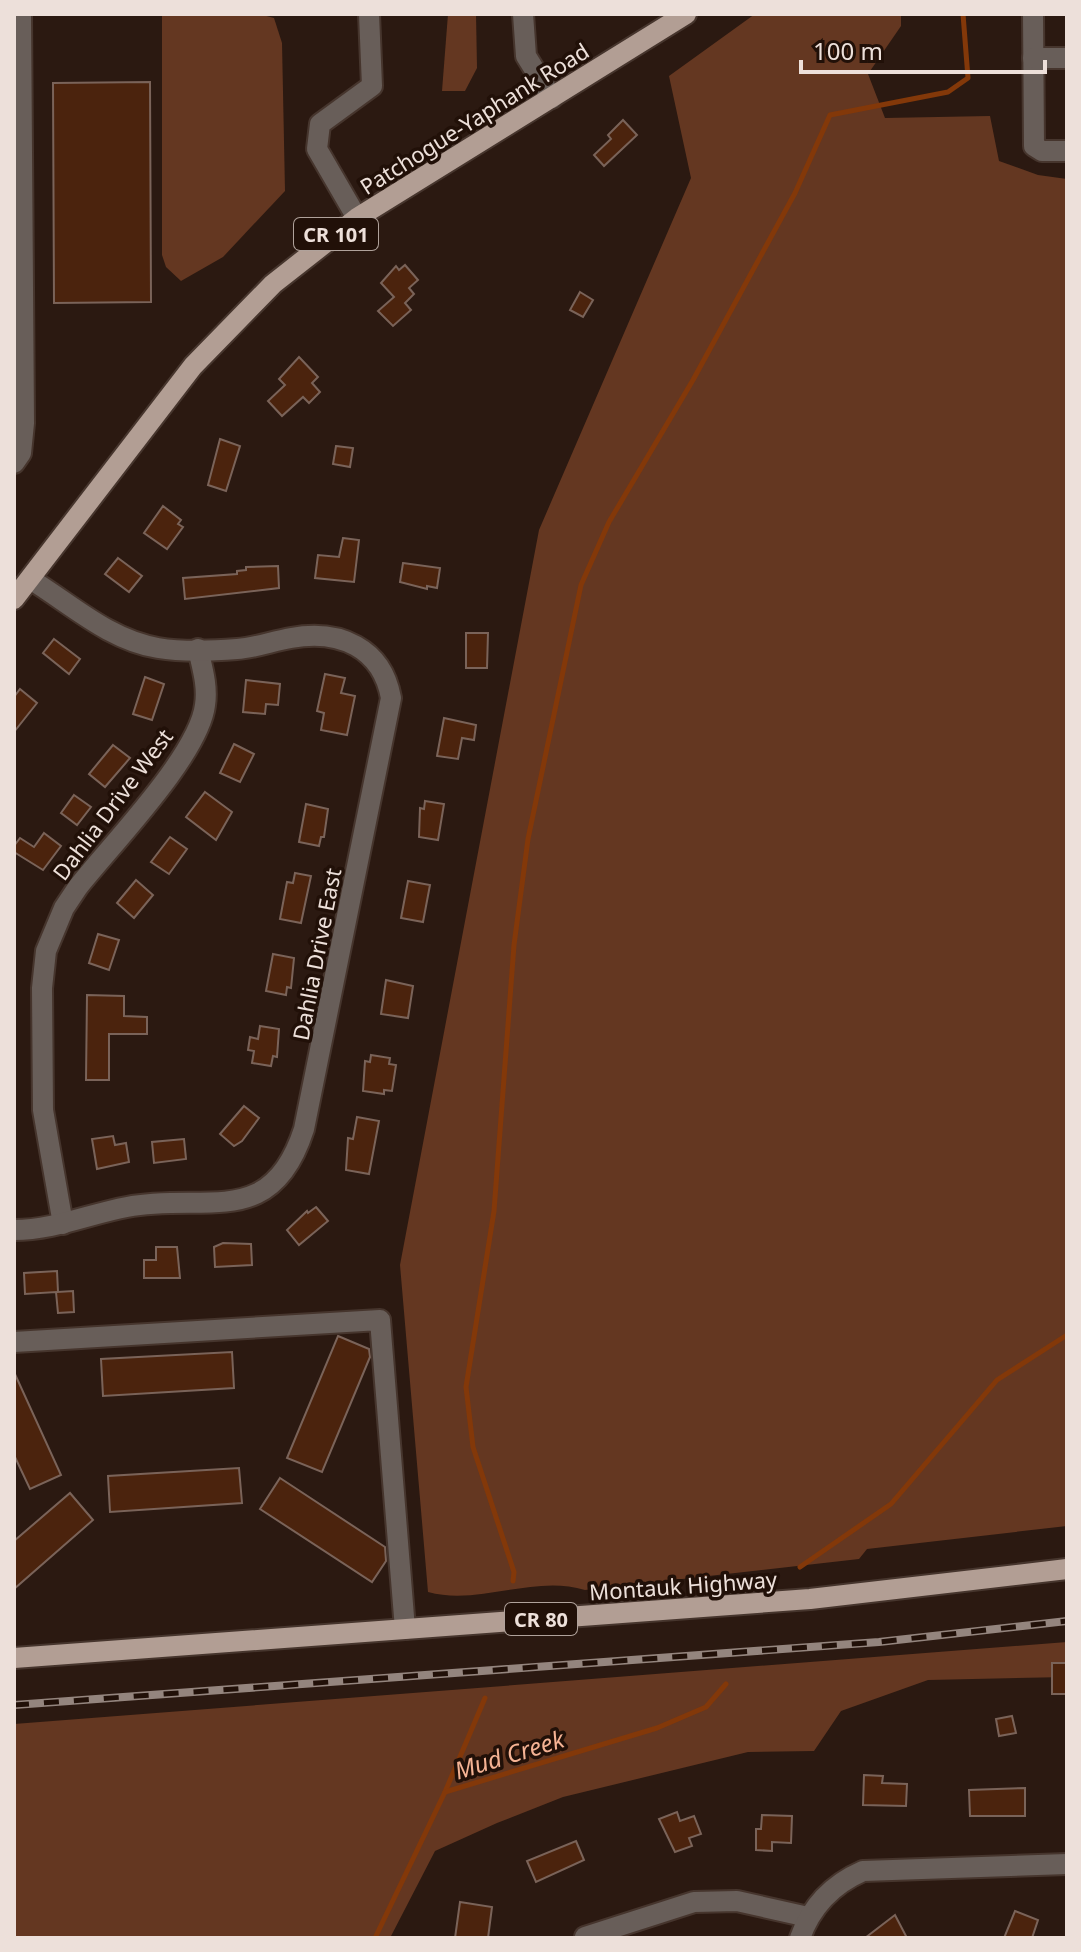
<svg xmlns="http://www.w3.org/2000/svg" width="1081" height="1952" font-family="'Noto Sans',sans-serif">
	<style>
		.green { fill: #643721 }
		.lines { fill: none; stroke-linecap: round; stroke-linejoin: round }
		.stream { stroke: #833809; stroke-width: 5 }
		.building { fill: #4b230d; stroke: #7a6359; stroke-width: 2 }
		.minor-casing { stroke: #46352d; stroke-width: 24 }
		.major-casing { stroke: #46352d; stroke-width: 24 }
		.minor { stroke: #685e59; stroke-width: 20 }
		.major { stroke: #b29e94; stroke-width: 20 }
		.rail-casing { stroke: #94857e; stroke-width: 8 }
		.rail { stroke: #211008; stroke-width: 5; stroke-dasharray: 15; stroke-linecap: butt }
		.labels { text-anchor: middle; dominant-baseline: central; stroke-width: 7; stroke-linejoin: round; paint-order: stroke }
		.shield { fill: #211008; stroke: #b0a29b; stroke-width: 2 }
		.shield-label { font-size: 20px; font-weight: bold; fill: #ede0da }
		.street-label { font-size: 22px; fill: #ede0da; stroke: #211008 }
		.water-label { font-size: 24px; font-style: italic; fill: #f5b394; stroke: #211008 }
	</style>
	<rect width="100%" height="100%" fill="#2b1911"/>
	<g class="green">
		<polygon points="162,14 259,14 274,18 282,43 285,191 223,257 181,281 166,267 162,255"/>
		<polygon points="448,14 476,14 477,68 465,91 442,91"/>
		<path d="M755 14H901V26L868 74 885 118 990 116 999 161 1038 175 1067 179V1526L867 1549 859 1559 585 1590C534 1574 479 1606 428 1592L400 1265 539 530 691 178 669 76Z"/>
		<polygon points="1067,1642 1067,1677 928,1680 841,1711 814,1751 748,1752 563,1797 497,1823 435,1851 390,1938 14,1938 14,1724"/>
	</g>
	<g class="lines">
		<g class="stream">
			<polyline points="800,1567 891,1504 997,1380 1067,1335"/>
			<polyline points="513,1581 514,1572 473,1447 466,1387 494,1211 514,945 528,839 581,585 609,522 693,380 795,193 830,115 948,92 968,78 963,14"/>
			<polyline points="445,1792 485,1698"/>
			<polyline points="375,1938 445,1792 657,1728 706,1707 726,1684"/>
		</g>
	</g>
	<g class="building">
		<polygon points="150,82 151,302 54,303 53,83"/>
		<polygon points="623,120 637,135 604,166 594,155 611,139 608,135"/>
		<polygon points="405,265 418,280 409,288 414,294 405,303 411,310 393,326 378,311 394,297 381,283 396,266 399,270"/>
		<polygon points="580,292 593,300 583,317 570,310"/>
		<polygon points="299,357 318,377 312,383 320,392 309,403 303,397 282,416 268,401 285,385 279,379"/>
		<polygon points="220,439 240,446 226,491 208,485"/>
		<polygon points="336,446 353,448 350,467 333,464"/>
		<polygon points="163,506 181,520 178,524 183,527 167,549 144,533"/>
		<polygon points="343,538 359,540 354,582 315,578 318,555 339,557"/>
		<polygon points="118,558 142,576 129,592 105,574"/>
		<polygon points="403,563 440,568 437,588 427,586 427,589 400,582"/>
		<polygon points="278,566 279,588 185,599 183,578 237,574 237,571 246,570 246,567"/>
		<polygon points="466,633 488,633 487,668 466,668"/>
		<polygon points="54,639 80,659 69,674 43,653"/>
		<polygon points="325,674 345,678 341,693 355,696 347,735 321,730 324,713 317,711"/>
		<polygon points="145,677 164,684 152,720 133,714"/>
		<polygon points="246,680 280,684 278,705 266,704 265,714 243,712"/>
		<polygon points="20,689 37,703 14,732 14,697"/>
		<polygon points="444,718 476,725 474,740 462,738 458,759 437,756"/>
		<polygon points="234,744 254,754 240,782 220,773"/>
		<polygon points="113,745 130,758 105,787 89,774"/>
		<polygon points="205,792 232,812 216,840 186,817"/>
		<polygon points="74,795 91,807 77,825 61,813"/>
		<polygon points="425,801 444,804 438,840 419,837 420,808 424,809"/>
		<polygon points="306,804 328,809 324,837 321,837 319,846 299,842"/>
		<polygon points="44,833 61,846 43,870 14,852 14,846 20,838 34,847"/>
		<polygon points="170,837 187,849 169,874 151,862"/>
		<polygon points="295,873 311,876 301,923 280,919 287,882 293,883"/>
		<polygon points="136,880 153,895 134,918 117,903"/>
		<polygon points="408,881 430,885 423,922 401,918"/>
		<polygon points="98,934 119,940 109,970 89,963"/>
		<polygon points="273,954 294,958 291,988 287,987 286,995 266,991"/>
		<polygon points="386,980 413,986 408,1018 381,1014"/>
		<polygon points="87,995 124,996 124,1016 147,1017 147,1034 109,1034 109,1080 86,1080"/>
		<polygon points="260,1026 279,1029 277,1057 273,1056 271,1066 252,1063 254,1051 248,1050 250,1037 258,1039"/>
		<polygon points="371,1055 390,1058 389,1064 396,1065 392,1091 384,1090 384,1094 363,1091 365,1061 370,1062"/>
		<polygon points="244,1106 259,1118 242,1141 234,1146 220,1134"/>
		<polygon points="357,1117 379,1121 369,1174 346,1170 348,1138 353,1139"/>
		<polygon points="113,1136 115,1145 126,1143 129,1162 97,1169 92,1139"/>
		<polygon points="184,1139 186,1159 154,1163 152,1142"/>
		<polygon points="316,1207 328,1221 299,1245 287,1230 307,1211 308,1213"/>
		<polygon points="223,1243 251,1244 252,1265 215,1267 214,1247"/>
		<polygon points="156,1247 177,1247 180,1278 144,1278 144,1260 156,1260"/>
		<polygon points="57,1271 58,1292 73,1291 74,1312 58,1313 56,1292 25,1294 24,1273"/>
		<polygon points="338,1336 369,1349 370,1357 322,1472 287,1458"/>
		<polygon points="232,1352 234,1388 103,1396 101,1359"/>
		<polygon points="14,1372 61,1475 30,1489 14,1455"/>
		<polygon points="239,1468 242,1503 110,1512 108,1476"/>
		<polygon points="280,1478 385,1547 386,1561 372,1582 260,1509"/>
		<polygon points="70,1493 93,1520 14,1589 14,1541"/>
		<rect x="1052" y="1663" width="15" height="31"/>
		<polygon points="1012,1716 1016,1733 999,1736 996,1719"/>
		<polygon points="864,1775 883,1776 882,1783 907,1784 906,1806 863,1805"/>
		<polygon points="1025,1788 1025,1816 970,1816 969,1790"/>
		<polygon points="677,1812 680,1821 694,1816 701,1834 689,1838 692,1846 675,1852 659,1819"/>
		<polygon points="762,1815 792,1816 791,1843 772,1842 772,1851 756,1850 756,1829 761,1829"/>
		<polygon points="576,1841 584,1860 536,1882 527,1861"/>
		<polygon points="460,1902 492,1907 488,1938 455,1938"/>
		<polygon points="1015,1911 1038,1920 1032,1938 1004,1938"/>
		<polygon points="895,1915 907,1938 865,1938"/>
	</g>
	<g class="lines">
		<g class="minor-casing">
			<g id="minor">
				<polyline points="523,14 526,56 552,98"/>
				<polyline points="1033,14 1034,146 1042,151 1067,151"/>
				<polyline points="1033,58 1067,58"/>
				<polyline points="357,218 317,149 320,124 372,86 369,14"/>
				<polyline points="14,463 21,453 24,423 21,14"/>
				<path d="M63 1224 43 1110 42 988 46 951 64 908 78 887C111 845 199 755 205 705 208 686 202 667 198 649"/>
				<path d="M14 1230C54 1230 89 1214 127 1207 207 1192 271 1231 304 1129L391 698C382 648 340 629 291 638 273 641 255 648 237 649 212 651 182 652 158 648 109 640 71 604 30 579"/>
				<polyline points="14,1342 380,1320 405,1629"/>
				<polyline points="585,1937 694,1902 737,1901 808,1917"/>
				<path d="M800 1938C811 1907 833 1884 863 1871L1067 1864"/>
			</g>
		</g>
		<g class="major-casing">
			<g id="major">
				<polyline points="14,599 193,366 273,284 357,218 686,14"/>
				<polyline points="14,1658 810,1599 1067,1569"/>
			</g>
		</g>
		<use href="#minor" class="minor"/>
		<use href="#major" class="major"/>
		<g class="rail-casing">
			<polyline id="rail" points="14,1705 879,1642 1067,1621"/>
		</g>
		<use href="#rail" class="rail"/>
	</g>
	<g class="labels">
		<g class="shield">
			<rect x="294" y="218" width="84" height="32" rx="6"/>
			<rect x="505" y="1603" width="72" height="32" rx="6"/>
		</g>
		<g class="shield-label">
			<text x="336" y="234">CR 101</text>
			<text x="541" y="1619">CR 80</text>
		</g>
		<g class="street-label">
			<text transform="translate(474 118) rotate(-32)">Patchogue-Yaphank Road</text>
			<text transform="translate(112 804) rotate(-53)">Dahlia Drive West</text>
			<text transform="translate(316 954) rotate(-79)">Dahlia Drive East</text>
			<text transform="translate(683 1585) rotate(-4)">Montauk Highway</text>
		</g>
		<g class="water-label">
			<text transform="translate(509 1754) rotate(-17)">Mud Creek</text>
		</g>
	</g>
	<rect width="1081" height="1952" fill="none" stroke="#ede0da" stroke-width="32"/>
	<path d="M801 60v12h244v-12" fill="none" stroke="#ede0da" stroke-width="4"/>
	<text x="813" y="60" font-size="24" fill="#ede0da" stroke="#211008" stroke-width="6" paint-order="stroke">100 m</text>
</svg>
